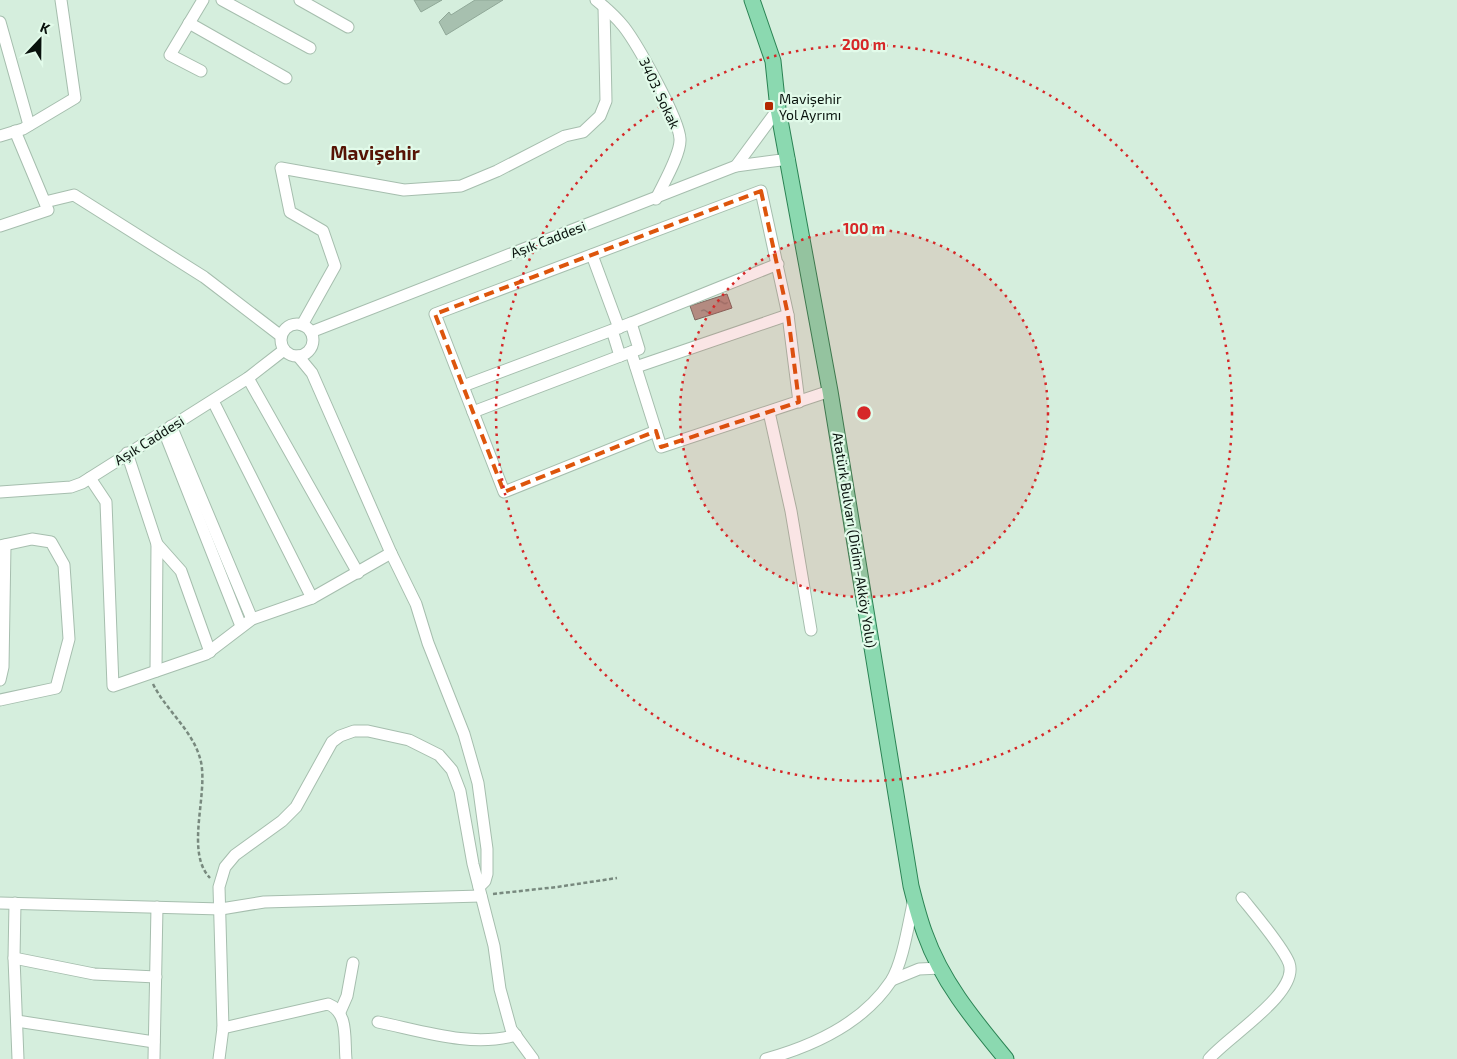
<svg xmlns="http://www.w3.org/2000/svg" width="1457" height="1059" font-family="'Exo 2',sans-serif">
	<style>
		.water { fill: url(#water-ripples); stroke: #80675e }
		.building { fill: #a7c0af; stroke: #90a898 }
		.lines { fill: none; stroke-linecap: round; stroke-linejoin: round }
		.minor-casing { stroke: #a6beae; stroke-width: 13 }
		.major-casing { stroke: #2b8354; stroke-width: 17 }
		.path { stroke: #78897e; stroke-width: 2.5; stroke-dasharray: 4 2.5; stroke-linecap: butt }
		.minor { stroke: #fff; stroke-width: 11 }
		.major { stroke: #8bd9b0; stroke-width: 15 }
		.marked { fill: none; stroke: #dd550c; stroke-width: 4; stroke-dasharray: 10 6; stroke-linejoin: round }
		.ring { fill: none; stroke: #d62828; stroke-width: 2.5; stroke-dasharray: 2.5 5 }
		.poi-dot { fill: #b32800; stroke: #e2fbea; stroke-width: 2 }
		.labels { text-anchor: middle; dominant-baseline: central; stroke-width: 4.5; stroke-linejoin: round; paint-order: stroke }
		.street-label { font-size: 14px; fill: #09120d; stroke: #e2fbea }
		.poi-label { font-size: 14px; fill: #09120d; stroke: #e2fbea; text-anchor: start }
		.district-label { font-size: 19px; font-weight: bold; fill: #561304; stroke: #e2fbea }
		.centre { fill: #d62828; stroke: #e2fbea; stroke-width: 2.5 }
		.ring-label { font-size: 15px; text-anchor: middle; font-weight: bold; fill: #d62828; stroke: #e2fbea; stroke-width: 4.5; stroke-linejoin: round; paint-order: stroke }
	</style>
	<defs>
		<pattern id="water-ripples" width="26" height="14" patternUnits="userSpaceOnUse" patternTransform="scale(1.25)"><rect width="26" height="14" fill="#b38b81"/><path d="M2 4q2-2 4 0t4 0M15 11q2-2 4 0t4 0" fill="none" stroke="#907068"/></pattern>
	</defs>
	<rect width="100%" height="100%" fill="#d5eedd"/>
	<polygon class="water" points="727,294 732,308 695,320 690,306"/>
	<g class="building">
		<polygon points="414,0 442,0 421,12"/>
		<polygon points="475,0 503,0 446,35 439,22 449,12 451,15"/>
	</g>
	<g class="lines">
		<g class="minor-casing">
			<g id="minor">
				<polyline points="222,0 310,48"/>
				<polyline points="300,0 348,27"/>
				<path d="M596 0C606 8 616 17 624 27 637 44 679 118 680 139 681 154 663 184 656 199"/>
				<polyline points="0,22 29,125"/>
				<polyline points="189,23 286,78"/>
				<polyline points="201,71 170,55 203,0"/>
				<polyline points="0,136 23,129 75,98 61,0"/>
				<polyline points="736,166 778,109"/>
				<polyline points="45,202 74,195 204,277 281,336"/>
				<polyline points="0,226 48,210 15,131"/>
				<polyline points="592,255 619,328"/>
				<polyline points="631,323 778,264"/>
				<circle cx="297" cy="340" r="16"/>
				<polyline points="302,325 335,266 323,231 290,212 281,168 404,190 461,186 497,171 565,136 583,132 600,116 606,101 604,7"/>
				<polyline points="311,332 736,166 789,159"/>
				<polyline points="631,352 661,447 830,391"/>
				<polyline points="298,356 312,373 391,553 416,604 428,643 464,734 478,783 487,849 487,874 485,881 479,887"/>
				<polyline points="636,367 788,315"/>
				<polyline points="248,378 358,573"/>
				<polyline points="463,386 631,323 639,349 620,356 612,330"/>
				<polyline points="213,401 312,598"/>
				<polyline points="473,412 620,356"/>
				<polyline points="769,412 791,511 811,630"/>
				<polyline points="171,426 252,619"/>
				<polyline points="164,431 241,626"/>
				<polyline points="656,431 504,492 435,314 761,191 788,315 799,402"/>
				<polyline points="127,453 157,544 156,671"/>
				<polyline points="90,478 106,502 113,686 206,654 252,619 312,598 391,553"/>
				<polyline points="0,492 71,487 82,483 248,378 284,350"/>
				<polyline points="157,544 181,571 210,652"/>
				<polyline points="0,546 32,539 51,542 64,565 69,639 56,688 0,700"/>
				<polyline points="0,680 3,667 5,545"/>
				<polyline points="0,903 221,909 264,902 481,896"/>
				<polyline points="15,903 14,958 18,1059"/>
				<polyline points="14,958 94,974 156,977"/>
				<polyline points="892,980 919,969 941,968"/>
				<polyline points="340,1012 347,996 353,963"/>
				<polyline points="17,1021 154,1042"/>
				<path d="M378 1022C422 1031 472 1048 516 1035"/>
				<path d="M223 1028 328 1004C349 1012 344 1040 346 1059"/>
				<polyline points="154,1059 157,907"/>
				<polyline points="219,1059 223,1028 219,887 225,867 235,855 282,821 296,807 332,742 340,736 354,731 368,731 409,740 439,755 452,770 460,791 473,864 494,946 500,989 511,1029 533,1059"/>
				<path d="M766 1059C813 1046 863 1023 891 981 903 963 909 920 914 899"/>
				<path d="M1209 1059C1227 1037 1300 993 1289 963 1283 947 1254 913 1242 898"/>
			</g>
		</g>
		<g class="major-casing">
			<path id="major" d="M752 0 773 61 778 109 830 391 911 886C915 902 919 918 925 934 942 982 974 1020 1006 1059"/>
		</g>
		<g class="path">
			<path d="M153 684C167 712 194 731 201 762 208 796 185 852 210 878"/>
			<polyline points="493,894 557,887 617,878"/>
		</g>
		<use href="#minor" class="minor"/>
		<use href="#major" class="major"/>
	</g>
	<path class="marked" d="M761 191 788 315 799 402 661 447 656 431 504 492 435 314Z"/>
	<circle cx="864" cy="413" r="184" fill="#d62828" fill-opacity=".12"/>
	<g class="ring">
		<circle cx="864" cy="413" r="184"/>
		<circle cx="864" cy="413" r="368"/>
	</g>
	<rect class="poi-dot" x="764" y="101" width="10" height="10" rx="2.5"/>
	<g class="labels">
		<g class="street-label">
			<text transform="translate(660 93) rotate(65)">3403. Sokak</text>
			<text transform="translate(548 239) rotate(-21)">Aşık Caddesi</text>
			<text transform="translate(149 440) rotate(-32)">Aşık Caddesi</text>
			<text transform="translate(855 540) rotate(81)">Atatürk Bulvarı (Didim-Akköy Yolu)</text>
		</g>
		<g class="poi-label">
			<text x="779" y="98">Mavişehir<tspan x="779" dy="16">Yol Ayrımı</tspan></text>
		</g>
		<g class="district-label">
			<text x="375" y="152">Mavişehir</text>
		</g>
	</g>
	<circle cx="864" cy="413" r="8" class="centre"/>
	<g class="ring-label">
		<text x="864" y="50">200 m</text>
		<text x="864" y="234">100 m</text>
	</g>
	<g transform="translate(40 40) rotate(22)" stroke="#e2fbea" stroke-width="4" paint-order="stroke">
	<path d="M0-4L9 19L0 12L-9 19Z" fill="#09120d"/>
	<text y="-8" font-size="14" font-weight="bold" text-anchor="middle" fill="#09120d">K</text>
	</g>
</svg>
